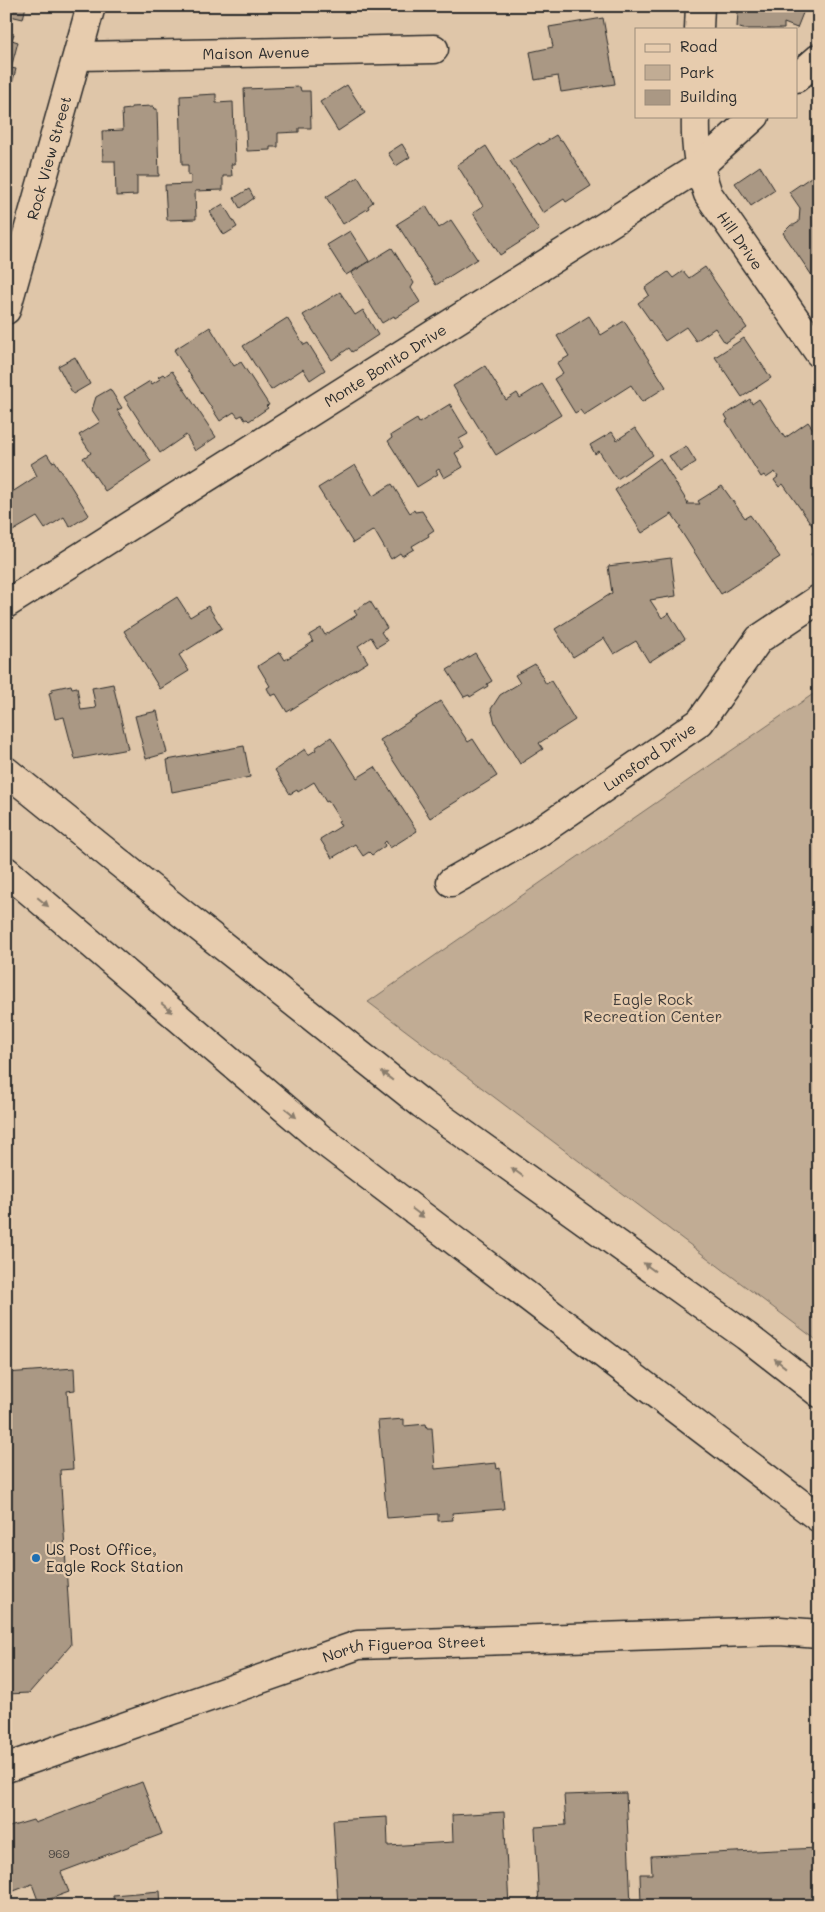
<svg xmlns="http://www.w3.org/2000/svg" width="825" height="1912" font-family="Mali,sans-serif">
	<style>
		.green { fill: #c1ac94; stroke: #766c60 }
		.building { fill: #aa9884; stroke: #2b2b2b }
		.lines { fill: none; stroke-linecap: round; stroke-linejoin: round }
		.minor-casing { stroke: #2b2b2b; stroke-width: 31 }
		.secondary-casing { stroke: #2b2b2b; stroke-width: 31 }
		.motorway-casing { stroke: #2b2b2b; stroke-width: 31 }
		.minor { stroke: #e7ccae; stroke-width: 28 }
		.secondary { stroke: #e7ccae; stroke-width: 28 }
		.motorway { stroke: #e7ccae; stroke-width: 28 }
		.oneway { fill: #897c6c }
		.poi-dot { fill: #1f6fb2; stroke: #e7ccae; stroke-width: 2 }
		.labels { text-anchor: middle; dominant-baseline: central; stroke-width: 4.5; stroke-linejoin: round; paint-order: stroke }
		.number-label { font-size: 12px; fill: #4b4641 }
		.street-label { font-size: 15px; fill: #2b2b2b; stroke: #e7ccae }
		.park-label { font-size: 15px; fill: #423e3b; stroke: #e7ccae }
		.poi-label { font-size: 15px; fill: #2b2b2b; stroke: #e7ccae; text-anchor: start }
	</style>
	<rect width="100%" height="100%" fill="#dfc6a9"/>
	<filter id="ink" filterUnits="userSpaceOnUse"><feTurbulence type="fractalNoise" baseFrequency=".02" numOctaves="2"/><feDisplacementMap in="SourceGraphic" scale="10" xChannelSelector="R" yChannelSelector="G"/><feConvolveMatrix kernelMatrix="1 2 1 2 8 2 1 2 1" color-interpolation-filters="sRGB"/></filter>
	<g filter="url(#ink)">
		<polygon class="green" points="819,690 819,1342 368,1002"/>
		<g class="building">
			<polygon points="6,6 26,6 23,19 6,15"/>
			<polygon points="738,6 801,6 805,8 797,28 784,23 784,29 743,29 737,27 738,12 737,11"/>
			<polygon points="603,18 615,84 561,92 558,76 535,80 530,52 553,47 549,27"/>
			<polygon points="6,32 14,34 12,40 18,42 11,68 16,69 9,95 6,94"/>
			<polygon points="347,85 365,113 338,131 320,102"/>
			<polygon points="300,87 301,91 310,91 311,128 299,128 299,132 278,133 278,147 270,147 270,150 247,151 244,89"/>
			<polygon points="216,94 216,103 233,102 235,164 231,164 232,176 223,176 223,190 195,191 196,219 167,220 165,185 191,184 191,175 188,175 188,165 182,165 180,96"/>
			<polygon points="153,106 154,109 157,109 159,176 137,176 137,195 116,196 115,161 103,161 102,131 123,130 122,110 131,109 131,107"/>
			<polygon points="556,135 560,141 562,140 591,186 566,202 564,199 543,213 510,161 539,143 540,145"/>
			<polygon points="402,144 410,157 396,166 388,153"/>
			<polygon points="486,146 539,230 500,255 473,213 483,206 457,165"/>
			<polygon points="760,166 775,190 751,206 735,183"/>
			<polygon points="358,177 373,202 368,206 369,208 343,224 326,197"/>
			<polygon points="811,177 819,188 819,277 815,280 783,233 791,225 794,225 799,222 800,208 789,192"/>
			<polygon points="249,189 254,198 240,208 234,198"/>
			<polygon points="223,204 237,227 224,235 210,212"/>
			<polygon points="426,206 439,228 451,220 477,259 436,285 397,224"/>
			<polygon points="350,231 369,261 346,275 327,245"/>
			<polygon points="392,248 414,283 411,288 420,302 395,318 394,316 382,323 351,273"/>
			<polygon points="705,267 747,328 725,343 715,328 696,341 686,327 665,341 638,303 649,295 645,288 668,272 673,278 683,271 689,278"/>
			<polygon points="340,292 355,315 363,310 378,335 352,352 349,348 332,360 303,315"/>
			<polygon points="589,316 601,335 624,321 666,387 642,402 631,385 584,415 580,410 575,413 554,379 563,373 557,363 569,356 557,336"/>
			<polygon points="287,318 304,345 308,343 325,370 310,380 303,369 271,390 243,346"/>
			<polygon points="210,327 234,366 241,362 269,405 266,406 268,408 249,421 247,419 245,420 242,415 238,417 234,412 220,421 174,350"/>
			<polygon points="744,338 771,378 742,397 715,357"/>
			<polygon points="75,357 90,384 73,394 58,366"/>
			<polygon points="485,366 506,400 517,393 520,398 542,384 561,415 496,455 453,386"/>
			<polygon points="172,371 216,437 195,451 186,435 160,453 124,397 150,381 152,384 160,379 158,377 163,374 165,376"/>
			<polygon points="110,389 122,408 117,410 151,461 105,491 83,458 91,453 79,435 100,422 92,410 96,397"/>
			<polygon points="750,399 752,404 759,399 785,438 808,422 819,437 819,535 783,484 779,487 774,480 778,477 775,472 766,478 764,475 761,477 726,421 728,420 725,415"/>
			<polygon points="450,404 468,434 459,439 464,448 455,453 463,467 444,478 439,469 436,471 438,474 417,487 388,441 392,438 391,435 417,419 419,423"/>
			<polygon points="635,428 653,455 617,479 599,451 595,454 590,445 612,432 617,440"/>
			<polygon points="686,446 696,462 680,472 669,456"/>
			<polygon points="47,454 52,462 55,461 89,515 70,527 64,517 45,529 37,517 6,535 6,496 37,476 31,464"/>
			<polygon points="660,458 688,503 687,504 700,504 698,501 722,486 745,518 750,515 780,557 721,594 679,528 681,527 672,514 642,533 615,490"/>
			<polygon points="355,465 373,496 392,484 410,513 414,510 415,512 422,511 434,530 428,534 429,536 412,546 414,549 402,556 400,553 391,559 374,530 353,543 318,488"/>
			<polygon points="819,549 819,564 811,554"/>
			<polygon points="671,558 676,596 650,600 662,618 669,613 685,639 649,662 636,641 614,654 604,638 573,657 555,629 612,593 608,566"/>
			<polygon points="177,597 190,617 208,606 222,628 179,655 189,671 160,689 124,631"/>
			<polygon points="370,601 387,628 381,632 387,641 377,647 371,637 358,646 368,662 287,712 276,694 271,696 267,688 270,686 258,666 280,652 285,660 313,642 309,635 321,628 325,635 357,615 354,611"/>
			<polygon points="475,653 492,681 487,684 488,686 470,697 469,695 464,697 447,670"/>
			<polygon points="535,664 546,684 551,681 575,720 539,743 543,749 520,764 495,723 491,709 500,695 520,683 515,675"/>
			<polygon points="113,684 128,749 75,759 64,717 55,719 49,693 52,692 52,689 71,685 72,688 77,687 81,710 96,708 92,688"/>
			<polygon points="441,701 468,742 473,739 497,776 430,818 380,740"/>
			<polygon points="157,711 167,753 146,759 135,716"/>
			<polygon points="331,737 357,778 375,767 417,831 390,848 386,841 384,843 385,846 372,855 369,852 363,856 355,844 332,858 320,839 341,826 338,821 340,820 328,801 326,802 314,782 298,792 297,790 290,794 275,770 305,749 308,755 316,750 315,748"/>
			<polygon points="244,746 250,777 172,792 167,760"/>
			<polygon points="74,1368 75,1390 67,1391 73,1469 60,1470 71,1645 29,1693 6,1694 6,1373"/>
			<polygon points="404,1419 404,1426 426,1424 427,1428 432,1428 435,1469 496,1463 497,1469 500,1468 504,1509 452,1513 453,1520 438,1521 438,1514 387,1518 378,1421"/>
			<polygon points="142,1782 162,1834 61,1872 69,1892 39,1903 32,1884 6,1894 6,1828 33,1820 35,1823"/>
			<polygon points="626,1793 631,1906 539,1906 535,1827 566,1825 564,1795"/>
			<polygon points="504,1812 509,1906 338,1906 333,1820 387,1817 388,1846 453,1842 452,1815"/>
			<polygon points="818,1848 819,1906 655,1906 654,1903 641,1904 640,1874 652,1874 651,1856"/>
			<polygon points="160,1891 161,1906 114,1906 113,1895"/>
		</g>
		<g class="lines">
			<g class="minor-casing">
				<g id="minor">
					<polyline points="699,29 700,6"/>
					<path id="s1" d="M78 56 434 49"/>
					<polyline points="796,78 819,58"/>
					<path id="s2" d="M696 116C695 147 698 165 708 194L819 353"/>
					<path id="s3" d="M6 310 91 6"/>
					<path id="s4" d="M6 604 699 167 755 116"/>
					<path id="s5" d="M451 882 538 833 700 722 759 639 819 599"/>
				</g>
			</g>
			<g class="secondary-casing">
				<g id="secondary">
					<path id="s6" d="M6 1768 358 1645 780 1631 819 1634"/>
				</g>
			</g>
			<g class="motorway-casing">
				<g id="motorway">
					<polyline points="6,771 169,903 422,1104 746,1336 819,1393"/>
					<polyline points="6,871 321,1139 819,1518"/>
				</g>
			</g>
			<use href="#minor" class="minor"/>
			<use href="#secondary" class="secondary"/>
			<use href="#motorway" class="motorway"/>
		</g>
		<defs><path id="oneway-solid" d="M-6-.8H1V-3.2L6.5 0L1 3.2V.8H-6Z" transform="scale(1.25)"/></defs>
		<g class="oneway">
			<use href="#oneway-solid" transform="translate(43 902) rotate(40)"/>
			<use href="#oneway-solid" transform="translate(167 1008) rotate(40)"/>
			<use href="#oneway-solid" transform="translate(387 1076) rotate(-142)"/>
			<use href="#oneway-solid" transform="translate(291 1113) rotate(40)"/>
			<use href="#oneway-solid" transform="translate(517 1172) rotate(-144)"/>
			<use href="#oneway-solid" transform="translate(418 1213) rotate(37)"/>
			<use href="#oneway-solid" transform="translate(649 1267) rotate(-144)"/>
			<use href="#oneway-solid" transform="translate(780 1363) rotate(-142)"/>
		</g>
	</g>
	<circle class="poi-dot" cx="36" cy="1558" r="5"/>
	<g class="labels">
		<g class="number-label">
			<text x="59" y="1853">969</text>
		</g>
		<g class="street-label">
			<text stroke="none"><textPath href="#s1" startOffset="178">Maison Avenue</textPath></text>
			<text stroke="none"><textPath href="#s3" startOffset="158">Rock View Street</textPath></text>
			<text stroke="none"><textPath href="#s2" startOffset="136">Hill Drive</textPath></text>
			<text stroke="none"><textPath href="#s4" startOffset="448">Monte Bonito Drive</textPath></text>
			<text stroke="none"><textPath href="#s5" startOffset="235">Lunsford Drive</textPath></text>
			<text stroke="none"><textPath href="#s6" startOffset="418">North Figueroa Street</textPath></text>
		</g>
		<g class="park-label">
			<text x="653" y="999">Eagle Rock<tspan x="653" dy="17">Recreation Center</tspan></text>
		</g>
		<g class="poi-label">
			<text x="46" y="1549">US Post Office,<tspan x="46" dy="17">Eagle Rock Station</tspan></text>
		</g>
	</g>
	<rect width="825" height="1912" fill="none" stroke="#e7ccae" stroke-width="25"/>
	<rect x="12" y="12" width="800" height="1887" fill="none" stroke="#2b2b2b" stroke-width="2" filter="url(#ink)"/>
	<rect x="635" y="28" width="162" height="90" fill="#e7ccae" stroke="#9c8c7a"/>
	<rect x="645" y="44" width="25" height="8" fill="#e7ccae" stroke="#9c8c7a"/>
	<text x="680" y="52" font-size="15" fill="#2b2b2b">Road</text>
	<rect x="645" y="65" width="25" height="15" fill="#c1ac94" stroke="#9c8c7a"/>
	<text x="680" y="78" font-size="15" fill="#2b2b2b">Park</text>
	<rect x="645" y="90" width="25" height="15" fill="#aa9884" stroke="#9c8c7a"/>
	<text x="680" y="102" font-size="15" fill="#2b2b2b">Building</text>
</svg>
